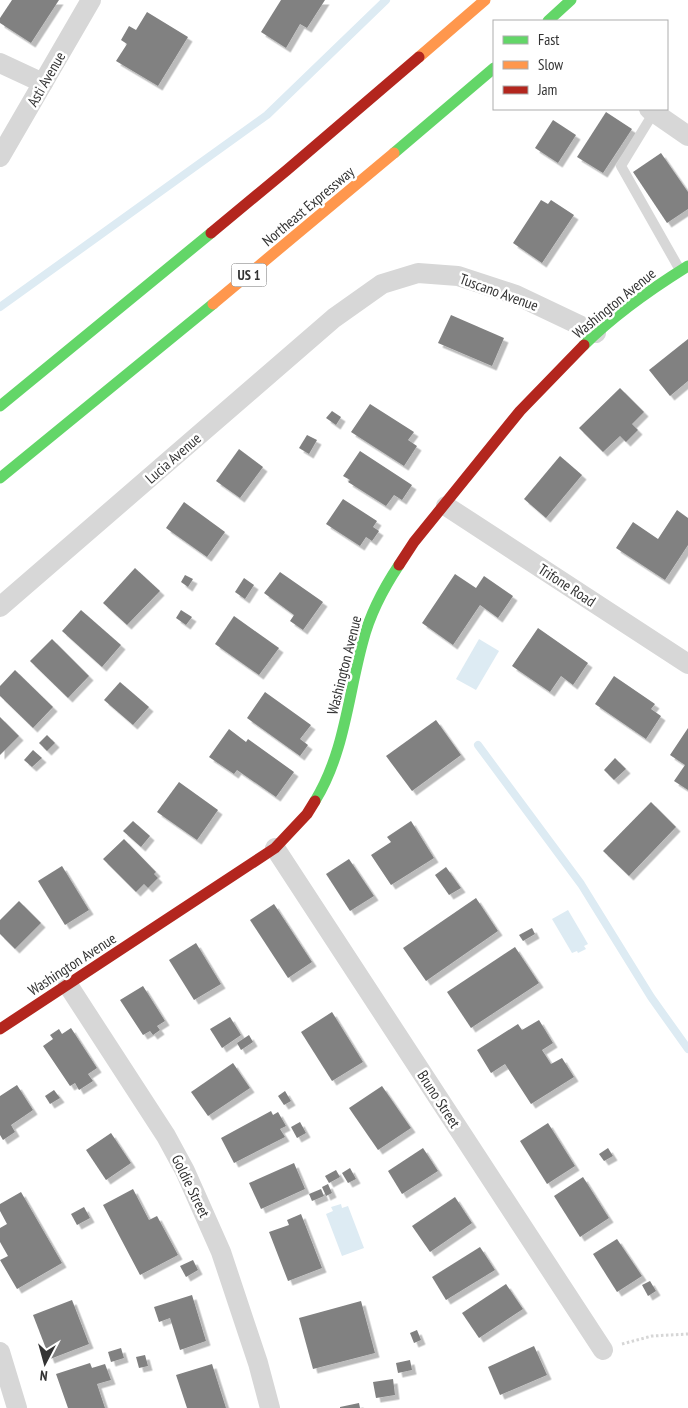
<svg xmlns="http://www.w3.org/2000/svg" width="688" height="1408" font-family="'PT Sans Narrow',sans-serif">
	<style>
		.water { fill: #ddebf3 }
		.lines { fill: none; stroke-linecap: round; stroke-linejoin: round }
		.stream { stroke: #ddebf3; stroke-width: 8 }
		.building { fill: #818181; filter: url(#shadow) }
		.path { stroke: #d6d6d6; stroke-width: 3; stroke-dasharray: 2.5 2.5; stroke-linecap: butt }
		.lane { stroke: #d7d7d7; stroke-width: 10 }
		.street { stroke: #d7d7d7; stroke-width: 20 }
		.fast { stroke: #63d668; stroke-width: 11 }
		.slow { stroke: #ff974d; stroke-width: 11 }
		.jam { stroke: #b3261e; stroke-width: 11 }
		.labels { text-anchor: middle; dominant-baseline: central; stroke-width: 5; stroke-linejoin: round; paint-order: stroke }
		.shield { fill: #fff; stroke: #707070; stroke-width: 1 }
		.shield-label { font-size: 14px; font-weight: bold; fill: #333 }
		.street-label { font-size: 15px; fill: #333; stroke: #fff }
	</style>
	<defs>
		<filter id="shadow"><feDropShadow dx="4.5" dy="4.5" stdDeviation="0" flood-color="#0004"/></filter>
	</defs>
	<rect width="100%" height="100%" fill="#fff"/>
	<g class="water">
		<polygon points="479,639 499,651 476,690 456,679"/>
		<polygon points="568,910 588,944 584,946 586,949 578,953 577,951 572,953 552,919"/>
		<polygon points="341,1204 342,1208 348,1206 364,1248 342,1256 326,1214 333,1211 331,1207"/>
	</g>
	<g class="lines">
		<g class="stream">
			<polyline points="0,307 267,115 386,0"/>
			<polyline points="478,745 581,884 651,997 688,1049"/>
		</g>
	</g>
	<g class="building">
		<polygon points="12,0 59,0 31,43 0,23 0,18"/>
		<polygon points="281,0 325,0 307,28 300,24 286,48 261,32"/>
		<polygon points="147,12 188,37 158,86 116,61 127,44 121,40 129,26 136,30"/>
		<polygon points="606,112 632,129 603,173 577,157"/>
		<polygon points="553,120 576,135 558,163 535,148"/>
		<polygon points="661,153 688,192 688,209 667,223 633,172"/>
		<polygon points="541,200 548,204 551,200 574,215 542,263 513,243"/>
		<polygon points="451,315 504,338 492,366 438,343"/>
		<polygon points="688,339 688,381 670,396 649,370"/>
		<polygon points="620,388 644,412 632,424 638,430 626,442 620,436 603,452 579,428"/>
		<polygon points="370,404 414,432 408,440 417,446 404,466 351,432"/>
		<polygon points="332,411 341,417 336,425 326,418"/>
		<polygon points="307,435 317,440 309,454 299,448"/>
		<polygon points="239,449 263,467 240,498 216,481"/>
		<polygon points="360,451 412,485 402,500 394,495 386,506 348,482 350,480 343,476"/>
		<polygon points="560,456 582,475 546,518 524,499"/>
		<polygon points="343,499 377,521 373,527 379,531 372,541 366,537 360,546 326,524"/>
		<polygon points="184,502 225,532 207,557 166,528"/>
		<polygon points="677,510 688,518 688,545 665,580 616,548 633,522 658,539"/>
		<polygon points="135,568 160,591 127,625 103,603"/>
		<polygon points="280,572 323,602 303,630 290,621 294,615 264,593"/>
		<polygon points="455,574 476,588 484,576 513,596 498,618 480,605 453,645 422,623"/>
		<polygon points="185,575 193,579 188,587 181,582"/>
		<polygon points="244,578 254,585 245,599 235,592"/>
		<polygon points="81,610 121,645 102,667 62,631"/>
		<polygon points="181,610 192,617 186,625 176,618"/>
		<polygon points="234,616 279,648 259,675 215,644"/>
		<polygon points="538,628 588,663 573,685 561,676 550,692 512,666"/>
		<polygon points="52,639 89,676 68,698 30,661"/>
		<polygon points="15,670 53,707 33,728 0,696 0,686"/>
		<polygon points="614,676 655,704 651,709 661,716 646,739 595,704"/>
		<polygon points="120,682 149,707 133,725 104,700"/>
		<polygon points="265,692 311,725 300,739 308,745 300,756 247,718"/>
		<polygon points="0,717 19,736 0,755"/>
		<polygon points="436,720 461,755 412,791 386,756"/>
		<polygon points="688,728 688,790 674,781 685,765 670,755"/>
		<polygon points="229,729 246,742 248,739 294,772 276,797 237,770 234,774 209,757"/>
		<polygon points="47,735 55,743 47,751 39,743"/>
		<polygon points="33,750 42,758 32,767 24,760"/>
		<polygon points="615,758 626,769 614,780 604,770"/>
		<polygon points="179,782 218,810 197,840 157,812"/>
		<polygon points="651,802 676,827 629,876 603,851"/>
		<polygon points="133,821 150,836 141,847 123,831"/>
		<polygon points="411,821 434,858 391,885 371,855 391,842 387,837"/>
		<polygon points="124,839 156,872 154,874 158,878 148,888 144,884 136,892 103,859"/>
		<polygon points="349,859 374,896 350,911 326,874"/>
		<polygon points="62,866 89,910 65,925 38,881"/>
		<polygon points="446,867 461,888 449,895 435,875"/>
		<polygon points="476,898 498,931 426,981 403,948"/>
		<polygon points="19,901 41,923 15,949 0,934 0,920"/>
		<polygon points="274,904 312,962 288,978 250,920"/>
		<polygon points="532,928 535,934 523,941 519,935"/>
		<polygon points="196,943 221,984 194,1000 169,960"/>
		<polygon points="515,947 539,983 471,1028 447,992"/>
		<polygon points="143,986 165,1021 157,1026 160,1030 153,1035 150,1031 143,1035 120,1000"/>
		<polygon points="332,1012 363,1062 332,1081 301,1032"/>
		<polygon points="230,1017 241,1035 222,1048 210,1029"/>
		<polygon points="539,1020 553,1043 542,1050 551,1064 562,1058 574,1077 531,1104 505,1064 491,1073 477,1050 518,1024 522,1030"/>
		<polygon points="71,1028 97,1068 88,1074 93,1081 79,1090 75,1083 70,1086 43,1046 53,1039 50,1035 59,1029 62,1034"/>
		<polygon points="249,1035 253,1042 241,1050 237,1043"/>
		<polygon points="233,1063 250,1088 208,1116 191,1092"/>
		<polygon points="17,1085 33,1110 11,1125 15,1132 3,1140 0,1135 0,1096"/>
		<polygon points="382,1086 411,1128 378,1150 349,1108"/>
		<polygon points="54,1090 60,1098 50,1104 45,1096"/>
		<polygon points="285,1091 291,1101 284,1105 278,1096"/>
		<polygon points="271,1111 273,1115 278,1112 286,1126 280,1129 285,1137 234,1163 221,1138"/>
		<polygon points="300,1122 306,1133 297,1138 291,1127"/>
		<polygon points="548,1123 575,1166 547,1184 520,1141"/>
		<polygon points="111,1133 131,1163 106,1180 86,1150"/>
		<polygon points="423,1148 438,1171 402,1194 388,1171"/>
		<polygon points="608,1148 613,1156 604,1161 599,1154"/>
		<polygon points="294,1163 305,1189 261,1209 249,1183"/>
		<polygon points="350,1168 356,1179 348,1183 342,1173"/>
		<polygon points="336,1170 340,1177 329,1183 325,1176"/>
		<polygon points="583,1177 609,1218 580,1237 554,1196"/>
		<polygon points="328,1184 332,1193 326,1196 322,1187"/>
		<polygon points="133,1189 149,1220 157,1216 178,1255 140,1275 103,1205"/>
		<polygon points="321,1189 324,1196 312,1201 309,1194"/>
		<polygon points="21,1192 62,1263 17,1289 0,1260 8,1256 0,1242 0,1228 7,1224 0,1211 0,1204"/>
		<polygon points="455,1197 472,1223 430,1252 412,1226"/>
		<polygon points="84,1207 90,1218 77,1225 71,1214"/>
		<polygon points="301,1214 322,1268 288,1281 269,1232 289,1225 287,1220"/>
		<polygon points="617,1239 642,1276 617,1292 593,1254"/>
		<polygon points="480,1247 495,1270 446,1300 432,1277"/>
		<polygon points="193,1260 198,1270 186,1277 180,1266"/>
		<polygon points="650,1281 656,1291 648,1296 642,1285"/>
		<polygon points="506,1284 523,1309 479,1338 462,1313"/>
		<polygon points="192,1295 206,1341 180,1350 170,1318 159,1322 154,1307"/>
		<polygon points="72,1300 89,1344 50,1359 33,1315"/>
		<polygon points="361,1301 375,1353 313,1369 299,1318"/>
		<polygon points="417,1330 421,1340 414,1343 410,1333"/>
		<polygon points="534,1346 547,1375 500,1395 488,1367"/>
		<polygon points="121,1348 124,1358 111,1362 108,1352"/>
		<polygon points="145,1355 148,1366 139,1368 136,1357"/>
		<polygon points="410,1360 412,1370 398,1373 396,1363"/>
		<polygon points="90,1363 92,1368 105,1364 111,1380 97,1384 105,1408 68,1408 56,1374"/>
		<polygon points="212,1364 226,1408 187,1408 176,1375"/>
		<polygon points="393,1379 395,1395 376,1398 373,1382"/>
		<polygon points="359,1403 360,1408 340,1408 340,1407"/>
	</g>
	<g class="lines">
		<polyline class="path" points="622,1344 652,1336 688,1334"/>
		<polyline class="lane" points="654,112 621,166 680,270"/>
		<g class="street">
			<polyline points="0,63 43,83"/>
			<polyline points="649,109 688,136"/>
			<polyline points="0,157 91,0"/>
			<polyline points="446,506 688,664"/>
			<polyline points="0,607 334,318 382,284 418,273 458,276 516,295 596,333"/>
			<polyline points="275,848 603,1350"/>
			<polyline points="68,985 166,1136 185,1171 221,1252 258,1363 270,1408"/>
			<polyline points="0,1352 17,1408"/>
		</g>
		<g class="fast">
			<polyline points="548,21 571,0"/>
			<polyline points="394,153 494,68"/>
			<path d="M584 345C615 314 651 289 688 266"/>
			<polyline points="0,406 211,233"/>
			<polyline points="0,478 213,304"/>
			<path d="M315 801C345 752 348 695 363 641 370 614 383 589 399 565"/>
		</g>
		<g class="slow">
			<polyline points="419,57 485,0"/>
			<polyline points="213,304 394,153"/>
		</g>
		<g class="jam">
			<polyline points="211,233 287,170 419,57"/>
			<polyline points="399,565 414,542 520,411 584,345"/>
			<polyline points="0,1029 275,848 307,814 315,801"/>
		</g>
	</g>
	<g class="labels">
		<rect class="shield" x="231.5" y="263.5" width="35" height="23" rx="4"/>
		<g class="shield-label">
			<text x="249" y="275">US 1</text>
		</g>
		<g class="street-label">
			<text transform="translate(46 79) rotate(-60)">Asti Avenue</text>
			<text transform="translate(308 206) rotate(-40)">Northeast Expressway</text>
			<text transform="translate(499 292) rotate(20)">Tuscano Avenue</text>
			<text transform="translate(614 303) rotate(-39)">Washington Avenue</text>
			<text transform="translate(173 458) rotate(-41)">Lucia Avenue</text>
			<text transform="translate(567 585) rotate(33)">Trifone Road</text>
			<text transform="translate(344 665) rotate(-76)">Washington Avenue</text>
			<text transform="translate(72 964) rotate(-33)">Washington Avenue</text>
			<text transform="translate(439 1099) rotate(57)">Bruno Street</text>
			<text transform="translate(191 1186) rotate(64)">Goldie Street</text>
		</g>
	</g>
	<rect x="493" y="20" width="175" height="90" fill="#ffffff" stroke="#adadad"/>
	<rect x="503" y="36" width="25" height="8" fill="#63d668" stroke="#adadad"/>
	<text x="538" y="45" font-size="15" fill="#333333">Fast</text>
	<rect x="503" y="61" width="25" height="8" fill="#ff974d" stroke="#adadad"/>
	<text x="538" y="70" font-size="15" fill="#333333">Slow</text>
	<rect x="503" y="86" width="25" height="8" fill="#b3261e" stroke="#adadad"/>
	<text x="538" y="95" font-size="15" fill="#333333">Jam</text>
	<g transform="translate(45 1363) rotate(186)" stroke="#ffffff" stroke-width="4" paint-order="stroke">
	<path d="M0-4L9 19L0 12L-9 19Z" fill="#333333"/>
	<text y="-8" font-size="14" font-weight="bold" text-anchor="middle" fill="#333333">N</text>
	</g>
</svg>
